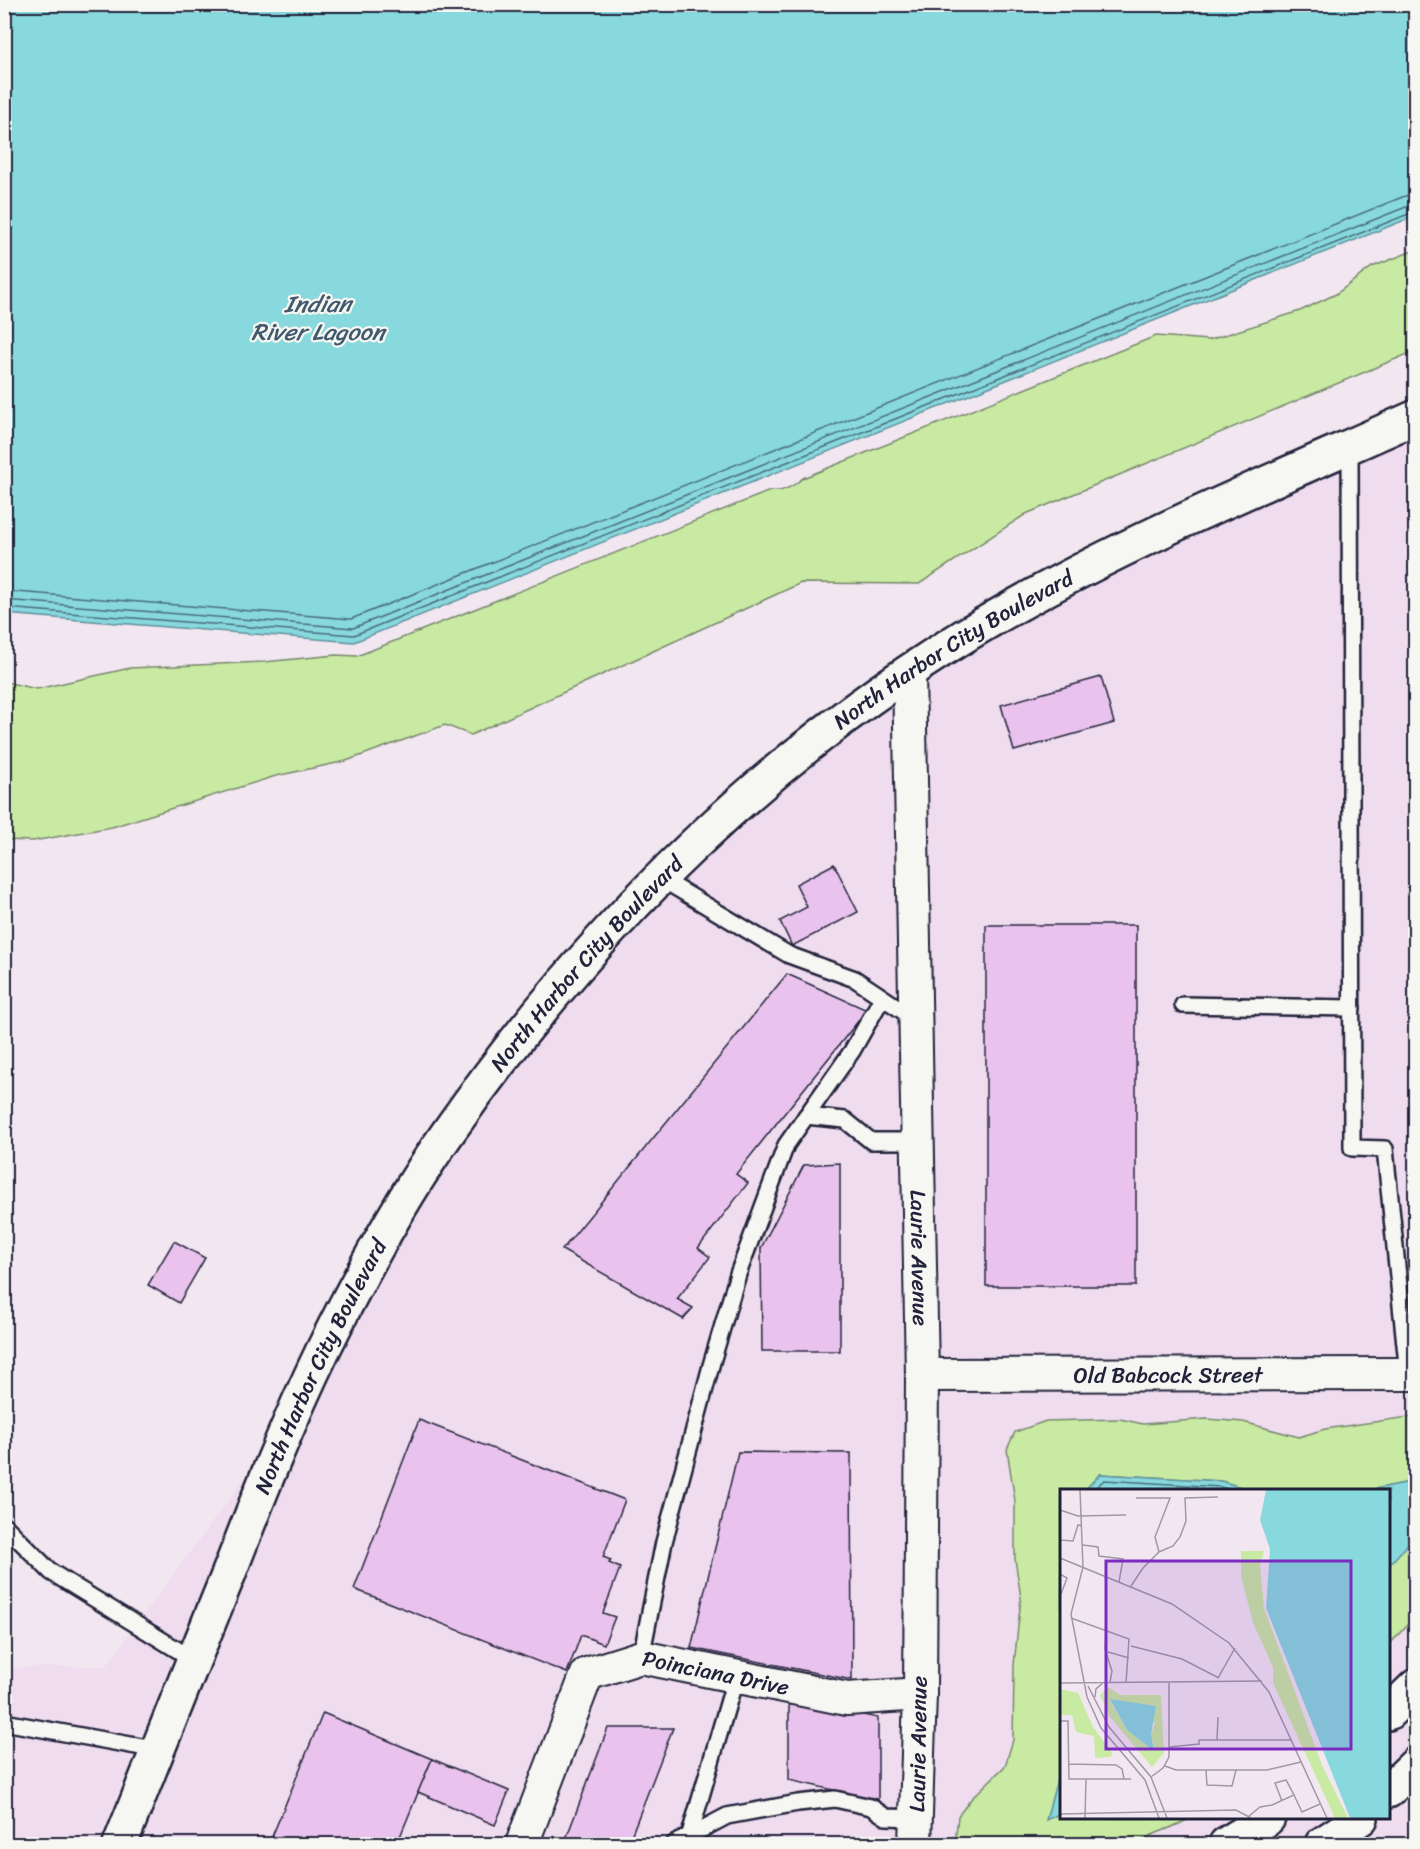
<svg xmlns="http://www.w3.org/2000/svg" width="1420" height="1849" font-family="Sriracha,sans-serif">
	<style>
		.built { fill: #efdcef; fill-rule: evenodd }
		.green { fill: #c9eaa2; stroke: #76866e; stroke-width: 1.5 }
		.water { fill: #87d9dd; stroke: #5f909c; stroke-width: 1.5 }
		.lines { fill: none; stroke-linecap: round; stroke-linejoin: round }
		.shore { stroke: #4a6b7c; stroke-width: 1.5 }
		.building { fill: #e9c3ed; stroke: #22223b; stroke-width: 1.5 }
		.lane-casing { stroke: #22223b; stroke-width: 20 }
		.street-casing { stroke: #22223b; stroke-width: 36 }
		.secondary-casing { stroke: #22223b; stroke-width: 38 }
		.primary-casing { stroke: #22223b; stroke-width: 38 }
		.lane { stroke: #f6f6f2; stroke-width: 15 }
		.street { stroke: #f6f6f2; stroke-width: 32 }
		.secondary { stroke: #f6f6f2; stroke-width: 33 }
		.primary { stroke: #f6f6f2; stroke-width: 33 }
		.labels { text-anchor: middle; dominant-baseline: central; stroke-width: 4.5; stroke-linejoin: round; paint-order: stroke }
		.street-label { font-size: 22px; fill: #22223b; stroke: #f6f6f2 }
		.water-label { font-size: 24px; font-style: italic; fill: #40596c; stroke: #f6f6f2 }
		.inset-road { fill: none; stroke: #9f98a8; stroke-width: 1.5 }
		.view { fill: #7b2cbf; fill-opacity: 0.15; stroke: #7b2cbf; stroke-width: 3 }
		.inset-edge { fill: none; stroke: #22223b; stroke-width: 3 }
	</style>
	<rect width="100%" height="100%" fill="#f2e7f0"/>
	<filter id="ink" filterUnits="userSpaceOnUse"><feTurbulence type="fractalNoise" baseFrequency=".0167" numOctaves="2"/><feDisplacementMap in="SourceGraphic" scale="12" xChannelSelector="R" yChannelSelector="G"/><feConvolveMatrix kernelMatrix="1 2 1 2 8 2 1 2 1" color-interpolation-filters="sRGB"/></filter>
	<g filter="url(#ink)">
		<path class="built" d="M1415 418V1844H5L4 1668 106 1666 296 1409 447 1117 691 822 925 638ZM1062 1490H1388V1818H1062Z"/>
		<g class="green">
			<path d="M1415 250V351L1026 514 919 584 801 583 471 735 445 725 346 761 276 776 112 827 33 841 5 840V682L37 689 130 668 264 662 336 655 357 656 770 491C782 493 795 485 803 478L1156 336 1209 340 1300 311 1336 294 1372 267Z"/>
			<path d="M1415 1416V1481L1370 1490H1250L1221 1481 1100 1474 1085 1490H1062L1061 1765 1047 1819 1061 1813 1062 1818H1190C1171 1830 1153 1832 1135 1844H955L958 1816 971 1799 1005 1766 1013 1740 1014 1665 1021 1598 1015 1559V1501L1007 1449 1015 1432 1046 1421 1120 1419 1143 1424 1207 1419 1243 1422 1299 1437 1325 1429Z"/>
			<polygon points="1415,1536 1415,1616 1389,1645 1388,1565"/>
		</g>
		<g class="water">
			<polygon points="4,5 1415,5 1415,216 354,642 5,614"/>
			<polygon points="1100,1474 1221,1481 1250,1490 1085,1490"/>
			<polygon points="1415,1481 1415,1536 1389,1565 1388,1490 1370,1490"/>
			<polygon points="1061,1765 1061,1813 1046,1820"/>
		</g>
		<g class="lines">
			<g class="shore">
				<polyline points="4,591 351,619 1405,196 1416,194"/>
				<polyline points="4,600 353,628 1416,203"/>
				<polyline points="4,608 354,635 1416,211"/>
				<polyline points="1093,1490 1104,1480 1220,1487 1232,1490"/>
			</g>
		</g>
		<g class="building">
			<polygon points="1101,677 1114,723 1014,751 1001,705"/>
			<polygon points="834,864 858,912 792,946 780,921 807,907 796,884"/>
			<rect x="986" y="925" width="150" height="361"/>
			<polygon points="787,974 867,1010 736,1174 748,1183 698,1248 710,1257 677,1299 693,1308 683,1319 562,1250"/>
			<polygon points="840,1163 840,1351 762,1351 761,1248 804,1165"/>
			<polygon points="174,1241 205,1258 179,1303 148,1285"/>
			<polygon points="419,1420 625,1500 603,1557 611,1560 609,1563 620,1568 603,1613 615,1617 604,1644 581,1635 567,1673 354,1589"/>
			<polygon points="738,1452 851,1453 852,1680 691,1648"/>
			<polygon points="789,1700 878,1718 878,1800 789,1780"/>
			<polygon points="323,1713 432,1759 397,1844 269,1844"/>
			<polygon points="608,1728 673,1728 628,1844 564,1844"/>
			<polygon points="432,1759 509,1791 495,1825 418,1792"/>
		</g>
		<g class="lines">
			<g class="lane-casing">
				<g id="lane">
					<polyline points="1350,447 1352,1148 1385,1149 1408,1374"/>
					<polyline points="660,878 789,955 855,979 915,1019"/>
					<polyline points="1183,1005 1352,1008"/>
					<polyline points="806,1116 845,1120 871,1141 918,1141"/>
					<polyline points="4,1525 51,1572 194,1660"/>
					<polyline points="641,1657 664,1542 712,1362 738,1274 786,1145 852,1051 882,998"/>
					<polyline points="4,1722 158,1750"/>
					<polyline points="690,1834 736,1676"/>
					<polyline points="674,1844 727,1816 798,1803 835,1799 871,1807 886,1817 916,1818"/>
				</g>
			</g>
			<g class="street-casing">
				<g id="street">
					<path id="s1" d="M909 672 922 1375 920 1694 915 1844"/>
					<path id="s2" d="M922 1375 1416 1374"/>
					<path id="s3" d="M522 1844 587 1674 641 1657 847 1699 920 1694"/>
				</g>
			</g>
			<g class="secondary-casing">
				<g id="secondary">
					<polyline points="1388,1713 1416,1686"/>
					<polyline points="1388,1791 1416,1764"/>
					<polyline points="1226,1844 1268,1818"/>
					<polyline points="1322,1844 1361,1818"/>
				</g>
			</g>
			<g class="primary-casing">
				<g id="primary">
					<path id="s4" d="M120 1844C156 1754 192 1663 229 1573 258 1498 288 1422 323 1350 360 1275 401 1199 449 1131 594 924 777 744 996 617 1130 539 1275 480 1416 417"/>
				</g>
			</g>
			<use href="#lane" class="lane"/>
			<use href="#street" class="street"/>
			<use href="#secondary" class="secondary"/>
			<use href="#primary" class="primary"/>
		</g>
	</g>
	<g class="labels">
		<g class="street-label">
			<text stroke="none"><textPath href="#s4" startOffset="1490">North Harbor City Boulevard</textPath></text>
			<text stroke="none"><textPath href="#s4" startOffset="1004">North Harbor City Boulevard</textPath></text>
			<text stroke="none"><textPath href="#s1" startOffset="586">Laurie Avenue</textPath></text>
			<text stroke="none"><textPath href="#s4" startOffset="518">North Harbor City Boulevard</textPath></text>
			<text stroke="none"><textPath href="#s2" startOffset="246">Old Babcock Street</textPath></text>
			<text stroke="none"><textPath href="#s3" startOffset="315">Poinciana Drive</textPath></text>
			<text transform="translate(918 1744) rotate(-89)">Laurie Avenue</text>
		</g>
		<g class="water-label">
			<text x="318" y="304">Indian<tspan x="318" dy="28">River Lagoon</tspan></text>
		</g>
	</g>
	<g transform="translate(1060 1489)">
		<rect width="330" height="330" fill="#f2e7f0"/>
		<path d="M181 62H204L200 77 204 119 262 276 288 329H275L213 194V178L193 134 181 87ZM48 198 60 206H101L104 264 92 278 49 227 40 206ZM50 211 74 215 95 234 91 245 94 262 67 241ZM0 200 18 204 33 238 53 265 50 268 35 269 34 247 16 243 12 226H0Z" fill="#c9eaa2" fill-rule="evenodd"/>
		<path d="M206 1H330V329H290L206 119 210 60 200 31ZM50 210 96 217 91 245 94 262 67 241Z" fill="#87d9dd"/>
		<path class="inset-road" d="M20 1 23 78M76 9H110L95 48 99 63M0 21 18 27 66 26M0 51 13 52 18 36 22 37M23 56 38 58 39 67 63 70 59 93M0 69 112 115 169 154 209 203 267 329M23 78 11 125 27 208 41 239 85 291 99 329M0 85 7 89 1 105M71 97 83 79 99 63 113 57 120 48 126 32 125 9 158 8M11 129 69 150 66 194M46 141 45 160 52 182 50 193M71 157 122 170 159 189M48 163 69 169M158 189 175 159M0 194 202 192M28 197 49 238 91 288 107 329M35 208 36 200 44 193M0 232H8L9 290H71M157 251 158 228M109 258 139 255V251H232M9 275 56 276 62 280 64 290M105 277 116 281H207L241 273M146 281 147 296 172 297 176 281M91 288 103 279 109 268V194M234 306 242 323 260 315M0 325 176 321 191 329M189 327 200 318 212 316 234 306 226 291 215 294 222 312M25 329 26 290"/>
		<path class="view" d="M46 72H291V260H46Z"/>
		<rect width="330" height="330" class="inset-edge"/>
	</g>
	<rect width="1420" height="1849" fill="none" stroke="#f6f6f2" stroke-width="24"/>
	<rect x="12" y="12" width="1396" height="1825" fill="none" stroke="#22223b" stroke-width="2" filter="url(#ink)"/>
</svg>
